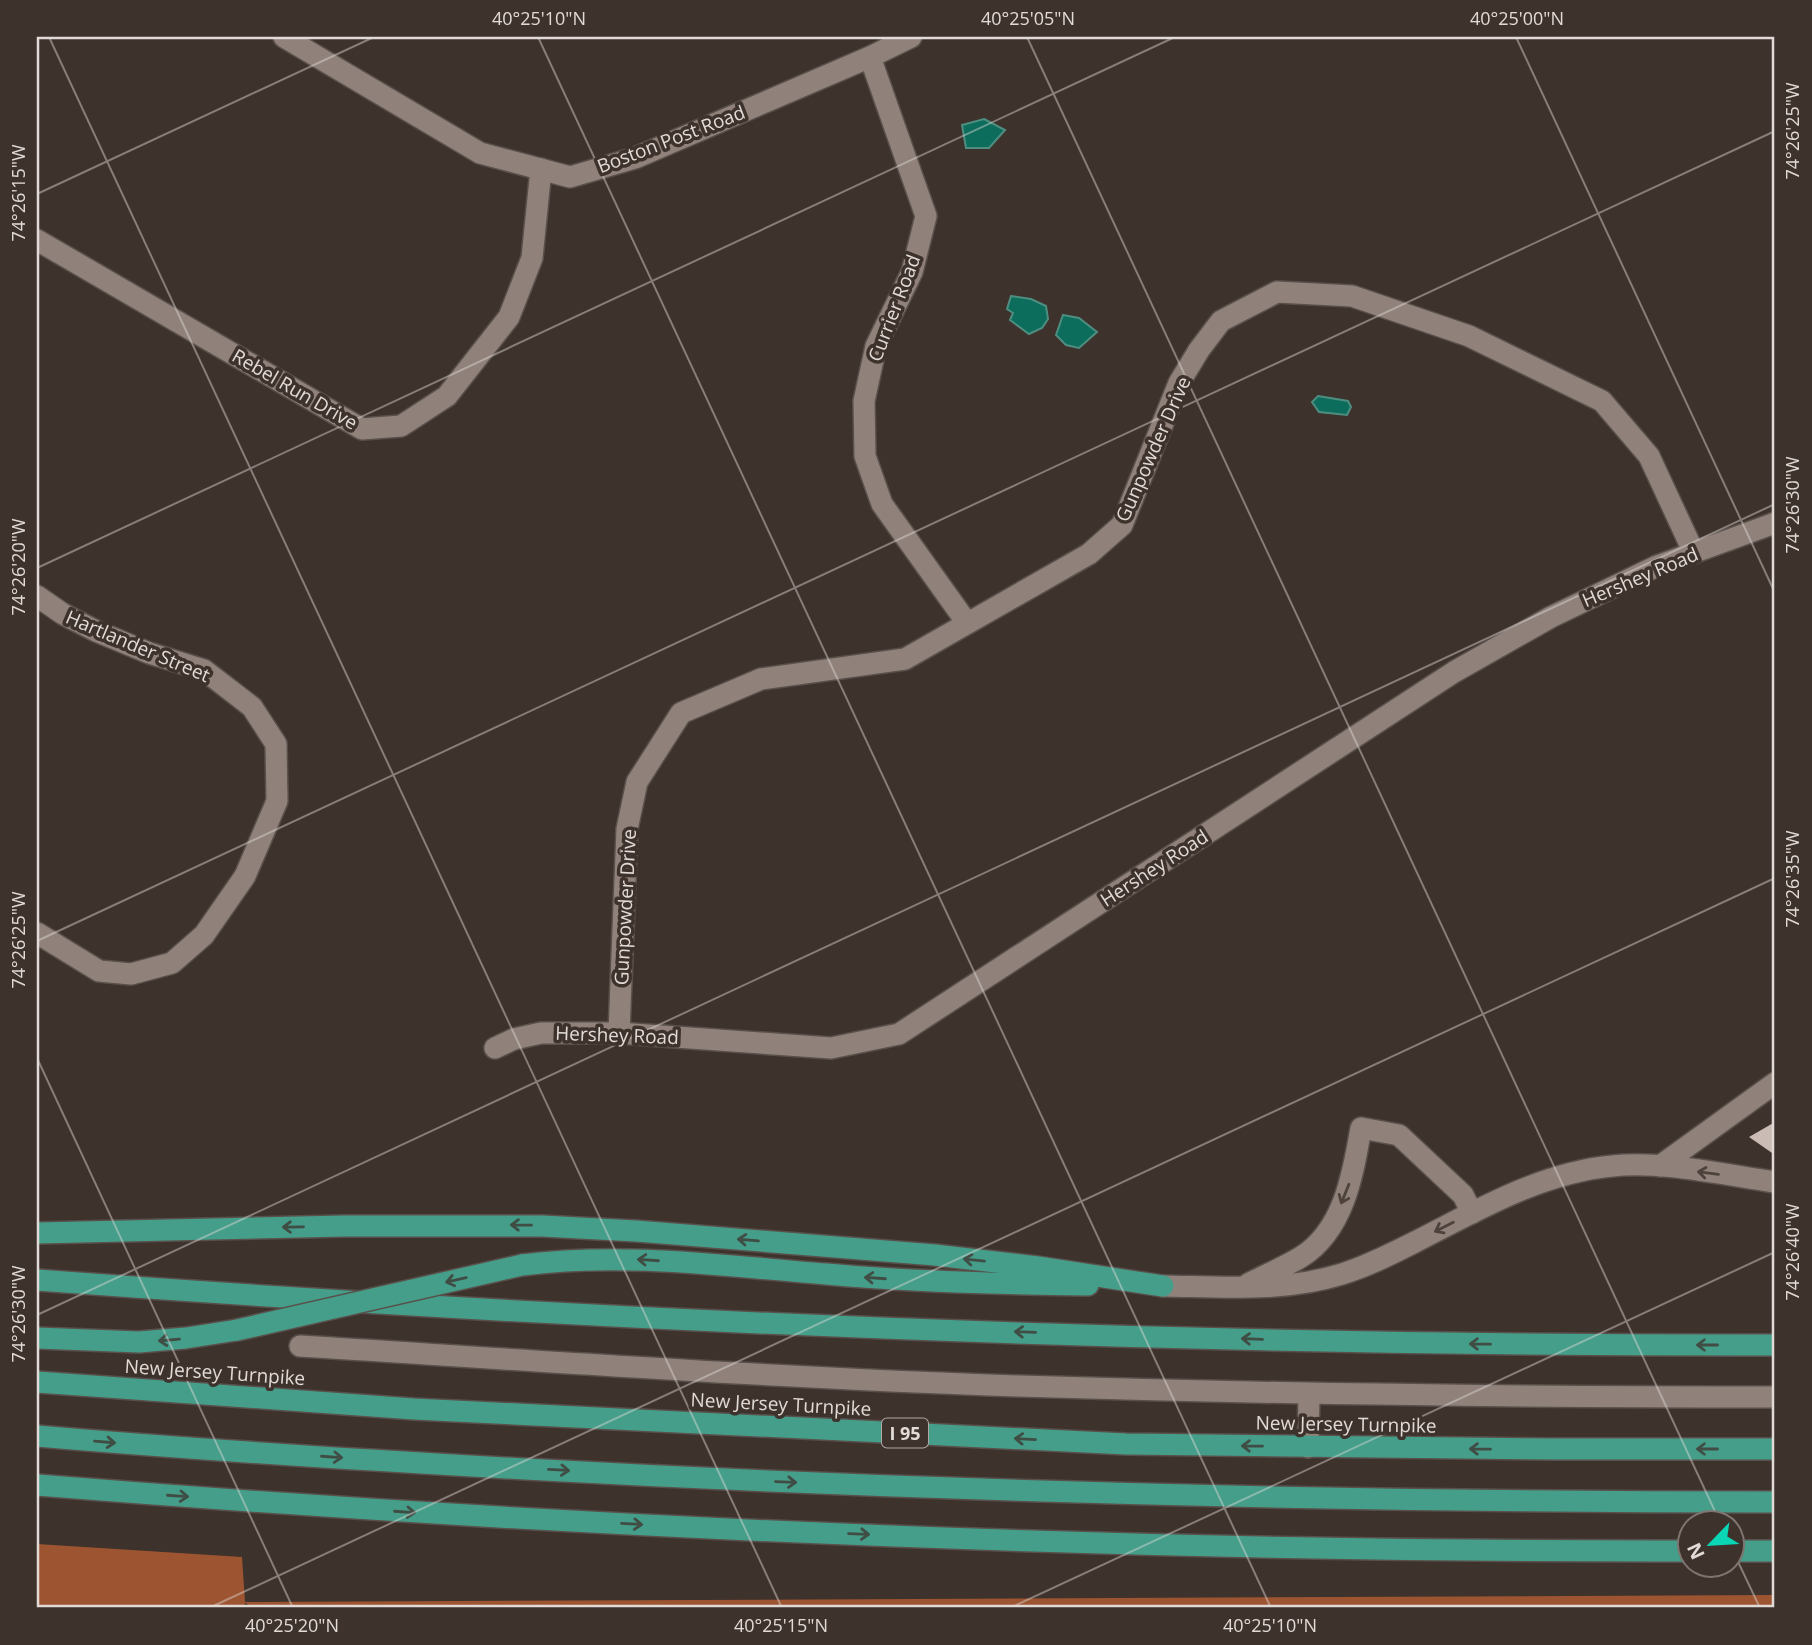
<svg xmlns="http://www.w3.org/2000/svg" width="1812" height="1645" font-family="'Open Sans',sans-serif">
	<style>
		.forest { fill: #9d5531 }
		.water { fill: #0d6d5c; stroke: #4d8e81; stroke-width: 2 }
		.building { fill: #cabbb4 }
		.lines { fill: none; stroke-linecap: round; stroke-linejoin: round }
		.minor-casing { stroke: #59504b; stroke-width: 24 }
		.highway-casing { stroke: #59504b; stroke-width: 24 }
		.minor { stroke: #90827b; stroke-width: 21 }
		.highway { stroke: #449e8a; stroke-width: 21 }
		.highway-bridge-casing { stroke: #59504b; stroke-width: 24; stroke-linecap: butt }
		.highway-bridge { stroke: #449e8a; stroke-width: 21 }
		.oneway { stroke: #4e423c }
		.oneway2 { stroke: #404d44 }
		.ticks { fill: none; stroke: #e1dad6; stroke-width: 2; stroke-opacity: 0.45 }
		.labels { text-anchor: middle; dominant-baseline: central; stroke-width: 7; stroke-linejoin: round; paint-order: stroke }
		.shield { fill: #3e322c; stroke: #b0a8a3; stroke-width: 2 }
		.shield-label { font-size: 18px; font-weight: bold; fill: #e1dad6 }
		.street-label { font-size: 19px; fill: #e1dad6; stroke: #3e322c }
		.neatline { fill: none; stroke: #e1dad6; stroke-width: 2.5 }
		.ticks-label { font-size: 18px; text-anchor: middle; fill: #e1dad6 }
	</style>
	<rect width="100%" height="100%" fill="#3e322c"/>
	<polygon class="forest" points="37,1544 242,1557 245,1602 1775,1595 1775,1608 254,1608 245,1603 244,1608 37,1608"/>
	<g class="water">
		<polygon points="984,119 1005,130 989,148 966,148 962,125"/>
		<polygon points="1011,296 1031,299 1046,306 1048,319 1042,328 1029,334 1010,320 1013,313 1007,309"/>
		<polygon points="1063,315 1079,318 1097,332 1079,348 1066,345 1056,335"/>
		<polygon points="1318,396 1348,401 1351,407 1347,415 1319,412 1312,402"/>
	</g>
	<polygon class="building" points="1775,1122 1775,1155 1749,1137"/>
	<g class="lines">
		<g class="minor-casing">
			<g id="minor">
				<polyline points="284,37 480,153 570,177 635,158 870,57 911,37"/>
				<polyline points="870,57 926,216 912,272 876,346 864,401 865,456 882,504 967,623"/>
				<polyline points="37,240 362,429 401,426 447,396 509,317 532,258 541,169"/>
				<polyline points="37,596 63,614 96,631 149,653 204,670 252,707 276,744 277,801 245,876 204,935 172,963 131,974 99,971 37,933"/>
				<polyline points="619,1033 627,829 637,782 681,713 761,679 905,659 1089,554 1122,525 1179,383 1199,350 1221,321 1277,292 1352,296 1469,336 1602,401 1649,456 1694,553"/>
				<polyline points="495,1048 514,1039 541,1033 619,1033 831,1048 899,1034 1454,672 1551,617 1657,566 1775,523"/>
				<polyline points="1660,1166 1775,1083"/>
				<path d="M1248 1284C1265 1275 1285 1267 1301 1257 1344 1230 1353 1174 1361 1128L1399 1135 1463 1195 1472 1213"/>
				<path d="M1163 1286C1223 1287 1285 1292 1342 1274 1368 1266 1391 1254 1415 1242 1478 1210 1540 1173 1612 1166 1661 1160 1725 1175 1775 1182"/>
				<path d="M300 1346C540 1361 779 1378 1019 1386 1271 1394 1523 1397 1775 1397"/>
				<polyline points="1308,1447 1309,1394"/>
			</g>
		</g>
		<g class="highway-casing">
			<g id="highway">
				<polyline points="37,1233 344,1226 542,1226 636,1231 935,1255 1038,1267 1163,1286"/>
				<path d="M522 1265C624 1252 724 1266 826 1274 913 1282 1000 1284 1088 1285"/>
				<path d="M37 1280C615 1323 1195 1346 1775 1345"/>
				<polyline points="37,1338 139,1342 186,1338 237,1330"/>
				<polyline points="37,1382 414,1409 1126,1444 1555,1449 1775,1449"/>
				<path d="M37 1436C199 1450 362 1460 525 1469 942 1492 1358 1502 1775 1502"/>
				<path d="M37 1485C586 1529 1138 1552 1689 1551"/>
				<polyline points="1731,1551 1775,1551"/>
			</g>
		</g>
		<use href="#minor" class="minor"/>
		<use href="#highway" class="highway"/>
		<g class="highway-bridge-casing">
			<polyline id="highway-bridge" points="237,1330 522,1265"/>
		</g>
		<use href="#highway-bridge" class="highway-bridge"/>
	</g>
	<defs><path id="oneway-shaft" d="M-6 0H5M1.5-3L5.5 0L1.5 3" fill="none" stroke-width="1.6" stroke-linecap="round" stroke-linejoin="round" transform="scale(1.75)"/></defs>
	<g class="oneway">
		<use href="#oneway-shaft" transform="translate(1708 1173) rotate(-173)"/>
		<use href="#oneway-shaft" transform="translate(1345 1194) rotate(112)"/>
		<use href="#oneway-shaft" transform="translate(1444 1227) rotate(153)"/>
	</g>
	<g class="oneway2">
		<use href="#oneway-shaft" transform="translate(521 1225) rotate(-179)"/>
		<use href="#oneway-shaft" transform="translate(293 1227) rotate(179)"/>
		<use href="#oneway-shaft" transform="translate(748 1240) rotate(-175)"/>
		<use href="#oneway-shaft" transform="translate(648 1260) rotate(-176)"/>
		<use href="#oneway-shaft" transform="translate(974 1260) rotate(-174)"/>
		<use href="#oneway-shaft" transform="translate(875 1278) rotate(-176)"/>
		<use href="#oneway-shaft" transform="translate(456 1280) rotate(167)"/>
		<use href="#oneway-shaft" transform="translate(1025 1332) rotate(-178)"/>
		<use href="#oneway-shaft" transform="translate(1252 1339) rotate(-178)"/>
		<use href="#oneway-shaft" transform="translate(169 1340) rotate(175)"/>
		<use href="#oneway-shaft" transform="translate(1480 1344) rotate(-179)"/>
		<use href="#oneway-shaft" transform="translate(1707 1345) rotate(180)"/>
		<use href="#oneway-shaft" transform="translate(1025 1439) rotate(-177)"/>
		<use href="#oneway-shaft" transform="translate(105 1442) rotate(5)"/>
		<use href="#oneway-shaft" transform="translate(1252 1446) rotate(-179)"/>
		<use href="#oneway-shaft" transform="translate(1480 1449) rotate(-179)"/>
		<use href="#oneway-shaft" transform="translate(1707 1449) rotate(180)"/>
		<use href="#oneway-shaft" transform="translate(332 1457) rotate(4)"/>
		<use href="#oneway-shaft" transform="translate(559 1470) rotate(3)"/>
		<use href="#oneway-shaft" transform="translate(786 1482) rotate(2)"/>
		<use href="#oneway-shaft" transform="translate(178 1496) rotate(4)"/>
		<use href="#oneway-shaft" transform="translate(405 1512) rotate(4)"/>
		<use href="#oneway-shaft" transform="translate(632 1524) rotate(3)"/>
		<use href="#oneway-shaft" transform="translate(859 1534) rotate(2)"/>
	</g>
	<path class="ticks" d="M49 37 782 1608M538 37 1271 1608M1027 37 1720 1522M1516 37 1775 593M37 194 374 37M37 568 1175 37M37 941 1775 131M37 1058 293 1608M37 1315 1775 504M1731 1547 1760 1608M209 1608 1775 878M1010 1608 1775 1252"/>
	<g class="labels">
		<rect class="shield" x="882" y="1418.5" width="46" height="29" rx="5"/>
		<g class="shield-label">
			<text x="905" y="1433">I 95</text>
		</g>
		<g class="street-label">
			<text transform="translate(671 139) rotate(-21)">Boston Post Road</text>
			<text transform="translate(894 308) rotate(-69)">Currier Road</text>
			<text transform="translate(295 389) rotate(30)">Rebel Run Drive</text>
			<text transform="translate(1153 449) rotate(-66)">Gunpowder Drive</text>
			<text transform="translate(1640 577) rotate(-23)">Hershey Road</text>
			<text transform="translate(138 646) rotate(23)">Hartlander Street</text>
			<text transform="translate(1154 868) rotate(-33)">Hershey Road</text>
			<text transform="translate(625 907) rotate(-87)">Gunpowder Drive</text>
			<text transform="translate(617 1035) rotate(2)">Hershey Road</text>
			<text transform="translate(215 1372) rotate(4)">New Jersey Turnpike</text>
			<text transform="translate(781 1404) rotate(3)">New Jersey Turnpike</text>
			<text transform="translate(1346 1424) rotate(1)">New Jersey Turnpike</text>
		</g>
	</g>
	<rect width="1812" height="1645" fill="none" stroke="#3e322c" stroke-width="77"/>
	<g transform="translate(1711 1544) rotate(245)"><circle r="33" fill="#3e322c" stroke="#7f7570" stroke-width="2"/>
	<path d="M0-5L12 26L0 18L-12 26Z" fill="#0ad5b5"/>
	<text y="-10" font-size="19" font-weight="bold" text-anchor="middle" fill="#e1dad6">N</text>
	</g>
	<rect x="38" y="38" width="1735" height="1568" class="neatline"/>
	<g class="ticks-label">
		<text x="539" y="25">40°25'10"N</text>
		<text x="1028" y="25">40°25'05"N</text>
		<text x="1517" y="25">40°25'00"N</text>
		<text transform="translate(1793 131) rotate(-90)" y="6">74°26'25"W</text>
		<text transform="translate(19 193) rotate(-90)" y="6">74°26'15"W</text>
		<text transform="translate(1793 505) rotate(-90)" y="6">74°26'30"W</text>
		<text transform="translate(19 567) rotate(-90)" y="6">74°26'20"W</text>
		<text transform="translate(1793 879) rotate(-90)" y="6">74°26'35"W</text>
		<text transform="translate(19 940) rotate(-90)" y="6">74°26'25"W</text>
		<text transform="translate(1793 1252) rotate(-90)" y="6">74°26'40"W</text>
		<text transform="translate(19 1314) rotate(-90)" y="6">74°26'30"W</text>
		<text x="292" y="1632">40°25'20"N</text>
		<text x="781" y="1632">40°25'15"N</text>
		<text x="1270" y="1632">40°25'10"N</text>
	</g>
</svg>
